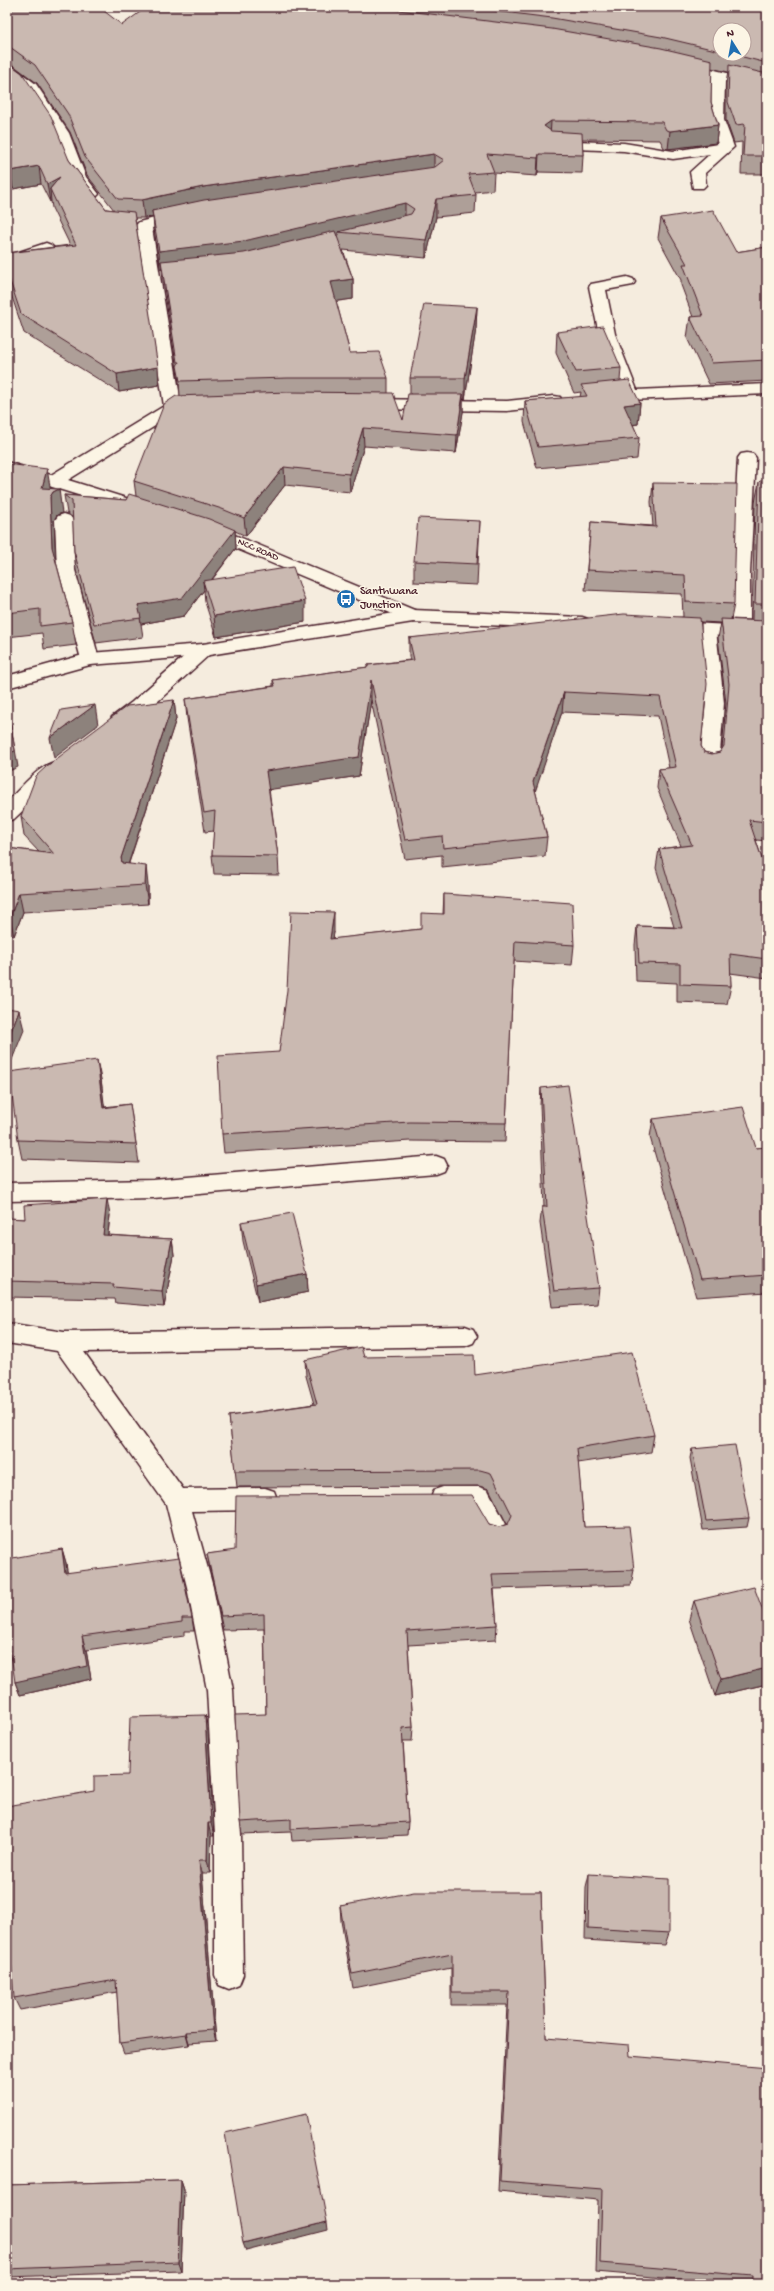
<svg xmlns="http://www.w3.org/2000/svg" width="774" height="2291" font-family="'Gochi Hand',sans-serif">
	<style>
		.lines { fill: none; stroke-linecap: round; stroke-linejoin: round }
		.minor-casing { stroke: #4a1f2b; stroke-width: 3 }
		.major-casing { stroke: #4a1f2b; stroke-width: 3 }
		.minor { fill: #fcf5e5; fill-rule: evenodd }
		.major { fill: #fcf5e5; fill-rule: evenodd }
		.wall { fill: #ae9f98; stroke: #4a1f2b; fill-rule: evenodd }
		.shaded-wall { fill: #8d827c; stroke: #4a1f2b }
		.building { fill: #cab9b1; stroke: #4a1f2b }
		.labels { text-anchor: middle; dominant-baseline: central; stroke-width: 3; stroke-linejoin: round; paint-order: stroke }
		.far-street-label { font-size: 10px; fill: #4a1f2b; stroke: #fcf5e5 }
		.poi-label { font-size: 12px; fill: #4a1f2b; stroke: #fcf5e5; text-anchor: start }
	</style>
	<rect width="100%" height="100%" fill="#f5ecde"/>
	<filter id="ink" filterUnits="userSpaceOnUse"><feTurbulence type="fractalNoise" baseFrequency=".025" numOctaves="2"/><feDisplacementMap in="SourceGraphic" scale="8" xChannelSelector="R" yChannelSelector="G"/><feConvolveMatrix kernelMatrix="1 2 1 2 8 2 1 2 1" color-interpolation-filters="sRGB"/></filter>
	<g filter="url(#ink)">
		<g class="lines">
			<g class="minor-casing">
				<g id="minor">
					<polygon points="7,7 18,7 32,16 30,19 7,29 7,20 14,16 7,12"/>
					<polygon points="683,62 767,83 767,91 725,81 724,120 734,147 705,173 706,185 703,188 693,188 690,172 710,154 673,159 624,151 552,148 545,144 552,140 624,143 673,151 718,144 710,120 711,77 678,69 676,66 678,63"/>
					<polygon points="7,65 12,66 36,84 69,133 86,177 99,194 96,197 86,197 72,177 55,133 26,90 7,76"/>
					<polygon points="182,211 187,213 190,216 187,219 152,228 181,403 193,404 195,408 193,412 176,413 68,480 145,504 148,508 145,512 139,514 133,512 7,473 7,462 51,475 164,406 136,225 139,222"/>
					<polygon points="46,243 51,245 54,248 51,251 7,266 7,256"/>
					<polygon points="627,277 633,279 635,282 633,285 606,290 615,334 637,390 767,384 767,394 606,401 600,400 598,396 600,392 621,390 599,334 589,287 591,284"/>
					<polygon points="554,396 560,397 562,401 560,405 507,411 367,409 361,408 359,404 361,400 367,399 507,401"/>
					<polygon points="747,453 753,454 756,458 750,573 750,632 747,636 741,638 735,636 732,632 732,573 738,458 741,454"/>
					<polygon points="64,514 70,516 73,520 75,570 99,659 97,663 90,665 83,663 81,659 57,570 55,520 58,516"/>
					<polygon points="208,524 419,612 422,616 419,620 413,622 407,620 202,534 199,530 202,526"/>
					<polygon points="707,624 713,626 716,630 724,703 719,765 716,770 709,772 702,770 699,765 706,703 698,630 701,626"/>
					<polygon points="203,644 210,646 212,650 210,654 146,712 126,727 119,729 112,727 110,722 112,717 132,702 196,646"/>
					<path d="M54 762 61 764 64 769 61 774 14 819 7 821V802C20 789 36 768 54 762Z"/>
					<polygon points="436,1156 444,1159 447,1165 444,1171 436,1174 153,1198 7,1201 7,1183 153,1180"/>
					<polygon points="7,1323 64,1332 465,1326 473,1329 477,1336 473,1343 465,1346 84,1352 183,1489 265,1488 274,1491 277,1499 274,1507 265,1510 192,1511 213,1587 233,1690 241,1835 243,1975 239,1985 229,1989 219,1985 215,1975 215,1835 207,1690 187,1587 166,1504 57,1351 7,1343"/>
					<polygon points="443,1487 479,1487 488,1490 509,1530 506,1538 497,1541 488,1538 472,1509 443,1509 434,1506 431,1498 434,1490"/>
				</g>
			</g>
			<g class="major-casing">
				<g id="major">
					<polygon points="413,610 582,617 588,619 591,623 588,627 582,629 413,622 203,656 90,665 7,688 7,676 90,653 203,644"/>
					<polygon points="672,622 767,627 767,639 666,632 663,628 666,624"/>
				</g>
			</g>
			<use href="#minor" class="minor"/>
			<use href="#major" class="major"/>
		</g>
		<g class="wall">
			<path d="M7 7 10 10 122 25 250 8V7H750L758 9 767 7V174H741L742 142 734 143 726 120V83L728 72 711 68V102L718 125 716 143 668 149 664 148 660 140 582 139 583 155 582 173 538 172 537 176 494 173 493 190 475 192 476 195 475 213 436 217 426 258 343 250 353 279V299L336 301 350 353 388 378V393L403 420 410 394V378L477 307 476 328 465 399H463V412L456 453 364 446 350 492 285 485 246 536 235 531 236 548 212 580 305 622 216 637 205 602 204 590 184 616 141 624 143 637 96 643 76 570 74 551 73 518 67 513 64 495 126 500 136 496 134 481 180 396 179 382 163 281 162 269H160L154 229 153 217 144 218H135L159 385 119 392 24 333 7 282V253L70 245 52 208 51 201 50 202 41 184 13 189 7 177ZM720 30 744 54H720ZM11 65H13L37 83 70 132 87 175 114 210 106 209 69 160Z"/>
			<polygon points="661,218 736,252 767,247 767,381 709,384 687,338 690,317 693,317 681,285 681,280 658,238"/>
			<polygon points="557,332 621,368 620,381 640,403 638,424 633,425 639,438 637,459 537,468 524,422 525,401 580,397 581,392 574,393 556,353"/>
			<polygon points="7,464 50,489 62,513 57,515 54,520 55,558 72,622 76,645 44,649 42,633 7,637"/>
			<path d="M767 481V615H763L762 621H767V841L756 840 767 874V978L730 973 731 986 727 1004 677 1002V983L636 981 635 945 637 926 674 927 656 868 659 849 681 846 657 788 659 769 669 768 658 716 562 712 535 790 547 837 545 856 442 867V855L405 859 371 700 359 776 269 789 278 856 279 875 214 874 212 855 214 831 205 832 187 718 185 699 273 686V680L368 667V665L410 660 409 657V638L683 617 682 594 585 590 591 522 653 526 651 502 653 483 734 604 731 619 752 620 755 503 759 482ZM701 622 721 623 718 638 726 703 722 749 720 752 712 754 704 752 701 746Z"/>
			<polygon points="480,521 477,585 414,582 414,561"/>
			<polygon points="174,700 176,719 129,863 148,885 148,904 23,912 14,936 7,935 7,848 39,852 24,836 21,816"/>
			<polygon points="444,894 574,945 572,965 514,961 505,1142 410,1141 224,1153 222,1134 279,1052 334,932 333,939 421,929 443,914"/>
			<polygon points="101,1079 104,1107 130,1104 139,1163 22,1159 18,1140"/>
			<polygon points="541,1088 599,1288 597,1304 552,1307 540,1223 542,1207 544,1207 540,1105"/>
			<polygon points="653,1119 756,1148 767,1147 767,1292 696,1297 650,1137"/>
			<polygon points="110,1215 108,1235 172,1239 174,1255 164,1307 116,1303 115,1299 7,1297 7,1218 25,1219"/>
			<polygon points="241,1222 307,1274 308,1292 258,1302 243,1241"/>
			<polygon points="364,1357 475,1375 654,1435 651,1452 578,1463 584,1527 634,1570 631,1585 494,1589 497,1625 496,1640 408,1645 413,1727 412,1741 403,1741 408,1822 407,1835 292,1841 291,1832 242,1834 240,1822 266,1714 264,1629 223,1630 210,1569 207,1554 489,1524 499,1527 507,1524 489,1489 479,1486 237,1487 229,1416 314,1404 306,1376 305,1360"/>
			<polygon points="692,1449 749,1518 747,1527 703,1530 690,1458"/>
			<polygon points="62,1549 66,1563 67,1572 192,1618 194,1631 184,1631 184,1636 86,1650 91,1679 20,1695 15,1682"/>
			<polygon points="694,1601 767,1619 767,1684 715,1696 689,1619"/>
			<polygon points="205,1715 208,1729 214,1836 211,1836 210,1873 202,1873 216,2041 189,2043 189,2045 124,2054 120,2043 117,1992 20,2010 14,1998 94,1791 128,1775"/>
			<polygon points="589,1874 669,1933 665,1945 585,1940 586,1887"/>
			<polygon points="541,1892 546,2038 630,2056 767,2284 734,2284 596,2272 598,2200 498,2191 507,2005 451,2005 451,1968 353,1988 341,1921 340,1906"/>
			<polygon points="181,2180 184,2189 181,2271 7,2277 7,2185"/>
		</g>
		<g class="shaded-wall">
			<polygon points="7,7 10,7 11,16 7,19"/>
			<polygon points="551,121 550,139 544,126"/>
			<polygon points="718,125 716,143 668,149 670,131"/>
			<polygon points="434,154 434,173 152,211 153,217 144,218 142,200 203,187"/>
			<polygon points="539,154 538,172 537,176 538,158"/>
			<polygon points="39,166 41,184 13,189 10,171"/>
			<polygon points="60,177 50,189 51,201 50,202 47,184"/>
			<polygon points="436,199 436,217 426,258 426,240"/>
			<polygon points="405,203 405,222 338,232 338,237 162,269 161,261 162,269 160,269 159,251"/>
			<polygon points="353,279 353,299 332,302 331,282"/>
			<polygon points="477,307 476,328 465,399 465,378"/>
			<polygon points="158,367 159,385 119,392 117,374"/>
			<polygon points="463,394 463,412 456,453 457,435"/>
			<polygon points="640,403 638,424 621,426 624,405"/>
			<polygon points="363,428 364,446 350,492 349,474"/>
			<polygon points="284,467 285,485 246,536 244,518"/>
			<polygon points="47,469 51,492 42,488"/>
			<polygon points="59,489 62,513 57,515 54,520 56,570 52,547 50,497 53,492"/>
			<polygon points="235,530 236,548 205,588 203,581 204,590 184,616 141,624 138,605"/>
			<polygon points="305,601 305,622 216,637 214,616"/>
			<polygon points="371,680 371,700 359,776 267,790 266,771"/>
			<polygon points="564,692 562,712 532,801 533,782"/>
			<polygon points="174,700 176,719 124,877 122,863 121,858"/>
			<polygon points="95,705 98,725 54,758 50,738"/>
			<polygon points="8,708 18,767 7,772 7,754"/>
			<polygon points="146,866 148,885 148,904 145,885"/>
			<polygon points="19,893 23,912 14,936 10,917"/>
			<polygon points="334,912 334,932 330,959 330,939"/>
			<polygon points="19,1010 24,1030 7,1072 7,1042"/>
			<polygon points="97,1060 101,1079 107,1127 103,1108"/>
			<polygon points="107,1199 110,1215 106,1250 103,1235"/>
			<polygon points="172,1239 174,1255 164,1307 162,1291"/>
			<polygon points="307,1274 308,1292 258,1302 256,1284"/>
			<polygon points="62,1549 66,1563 69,1586 65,1573"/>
			<polygon points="82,1636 86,1650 91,1679 20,1695 15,1682"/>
			<polygon points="767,1668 767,1684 715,1696 721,1679"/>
			<polygon points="205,1715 208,1729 214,1836 211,1823"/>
			<polygon points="208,1823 211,1836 210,1873 207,1860"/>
			<polygon points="199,1860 202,1873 216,2041 213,2030"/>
			<polygon points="186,2032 189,2043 189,2045 186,2034"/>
			<polygon points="181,2180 184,2189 181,2271 178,2262"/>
			<polygon points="327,2222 328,2230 246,2251 243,2243"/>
		</g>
		<g class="building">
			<polygon points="18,7 99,7 122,25 147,7 245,7 250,8 250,7 374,7 552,29 661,48 712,60 711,102 718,125 670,131 666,130 662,122 551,121 544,126 551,131 582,133 583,155 539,154 538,158 487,154 494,172 468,174 476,195 436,199 426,240 338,232 411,214 414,209 405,203 244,241 159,251 152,211 204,200 435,167 444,160 434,154 203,187 142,200 118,199 85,157 68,114 35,65 10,47 7,46 7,11"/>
			<polygon points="463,7 750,7 758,9 758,7 767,7 767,63 731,54 744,54 744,30 720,30 720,51 661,37 552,18"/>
			<polygon points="7,62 22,73 51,116 69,160 106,209 134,212 158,367 117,374 21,314 7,272 7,253 76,245 50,189 60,177 47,184 39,166 10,171 7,165"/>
			<polygon points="729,65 767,74 767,156 743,156 745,124 736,125 728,102"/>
			<polygon points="713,210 736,252 767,247 767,360 712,363 690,317 703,316 683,264 687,264 661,218"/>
			<polygon points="335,231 353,279 331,282 350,353 379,352 388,378 288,378 180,381 177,366 179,362 177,362 161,261 244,253"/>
			<polygon points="424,304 477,307 465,378 410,378"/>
			<polygon points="603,326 621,368 576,372 557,332"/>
			<polygon points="629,380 640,403 624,405 639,438 538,447 525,401 587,396 581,385"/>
			<polygon points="288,392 393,393 403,420 408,394 463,394 457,435 363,428 349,474 284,467 244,518 222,509 134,481 164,404 176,396"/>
			<polygon points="7,464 47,469 42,488 59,489 53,492 50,497 52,547 72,622 40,626 40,609 7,613"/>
			<polygon points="760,481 767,481 767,595 766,595 765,604 755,604 759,482"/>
			<polygon points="653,483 737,484 734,604 686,602 685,575 587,570 591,522 656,527"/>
			<polygon points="129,494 209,519 235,530 182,598 138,605 141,618 94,624 74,551 72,501 64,495 126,500"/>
			<polygon points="418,518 480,521 477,564 414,561"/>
			<polygon points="293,567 305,601 214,616 203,581"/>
			<polygon points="624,614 700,618 707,684 701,746 704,752 712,754 720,752 724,746 729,684 721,619 767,621 767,822 749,820 767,874 767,959 730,954 731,986 680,984 680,964 639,963 637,926 682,928 659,849 692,845 659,769 676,767 660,697 564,692 533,782 547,837 443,848 442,836 405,840 371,680 359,757 266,771 278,856 212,855 215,811 204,813 185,699 275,686 273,680 368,667 368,665 414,660 409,638"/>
			<polygon points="174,700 121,858 122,863 146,866 145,885 19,893 10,917 7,917 7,848 54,854 21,816 36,776 47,766 127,706"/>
			<polygon points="95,705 50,738 61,710"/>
			<polygon points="8,708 15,751 7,754 7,709"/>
			<polygon points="444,894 572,903 574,945 515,941 506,1123 410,1122 222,1134 218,1056 279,1052 287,990 291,911 334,912 330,939 421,929 421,913 444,914"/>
			<polygon points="7,1008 19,1010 7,1042"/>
			<polygon points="97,1060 103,1108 130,1104 136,1144 18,1140 9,1072"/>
			<polygon points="568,1085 599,1288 554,1291 542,1207 547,1207 541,1088"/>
			<polygon points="743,1107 756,1148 767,1147 767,1275 700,1280 653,1119"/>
			<polygon points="107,1199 103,1235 172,1239 162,1291 113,1287 114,1284 7,1281 7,1218 25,1219 24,1205"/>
			<polygon points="292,1213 307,1274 256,1284 241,1222"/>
			<polygon points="361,1347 364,1357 474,1355 475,1375 632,1352 654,1435 577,1448 584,1527 629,1526 634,1570 492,1574 497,1625 407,1631 413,1727 402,1728 408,1822 291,1829 291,1819 240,1822 235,1715 266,1714 264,1614 221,1616 207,1554 235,1550 236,1496 472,1495 489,1524 499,1527 508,1524 512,1515 491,1473 480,1470 235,1471 229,1416 317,1404 305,1360"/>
			<polygon points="735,1445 749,1518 706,1521 692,1449"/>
			<polygon points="62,1549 65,1573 179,1558 192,1618 182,1618 182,1622 82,1636 87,1666 15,1682 7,1628 7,1559"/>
			<polygon points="754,1587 766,1619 767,1619 767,1668 721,1679 694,1601"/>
			<polygon points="205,1715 211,1823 208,1823 207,1860 199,1860 213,2030 186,2032 186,2034 120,2043 116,1980 14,1998 7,1906 7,1806 94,1791 94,1776 128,1775 130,1717"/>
			<polygon points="589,1874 669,1879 669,1933 588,1928"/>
			<polygon points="414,1892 541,1892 546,2038 629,2045 630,2056 767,2068 767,2284 753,2284 753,2276 600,2263 602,2189 500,2181 509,1992 452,1992 452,1954 352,1974 340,1906"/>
			<polygon points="306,2114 327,2222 243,2243 225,2133"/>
			<polygon points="181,2180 178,2262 7,2269 7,2185"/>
		</g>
	</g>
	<defs>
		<g id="bus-disc" transform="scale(1)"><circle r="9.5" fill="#1f6fb2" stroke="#fcf5e5"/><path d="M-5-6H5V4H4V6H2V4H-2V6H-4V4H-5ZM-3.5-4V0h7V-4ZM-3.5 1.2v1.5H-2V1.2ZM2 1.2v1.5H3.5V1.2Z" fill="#fff"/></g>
	</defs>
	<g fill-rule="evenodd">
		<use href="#bus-disc" x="346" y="599"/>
	</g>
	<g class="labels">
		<g class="far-street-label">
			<text transform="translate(258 550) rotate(23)">NCC ROAD</text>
		</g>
		<g class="poi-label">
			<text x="360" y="592">Santhwana<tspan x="360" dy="14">Junction</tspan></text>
		</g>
	</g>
	<rect width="774" height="2291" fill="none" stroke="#fcf5e5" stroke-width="24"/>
	<rect x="12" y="12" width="750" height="2267" fill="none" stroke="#4a1f2b" stroke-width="1.5" filter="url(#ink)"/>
	<g transform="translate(732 42) rotate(349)"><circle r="19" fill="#fcf5e5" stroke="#b59f9b"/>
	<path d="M0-3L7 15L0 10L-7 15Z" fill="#1f6fb2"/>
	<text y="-6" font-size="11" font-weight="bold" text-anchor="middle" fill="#4a1f2b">N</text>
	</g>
</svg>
